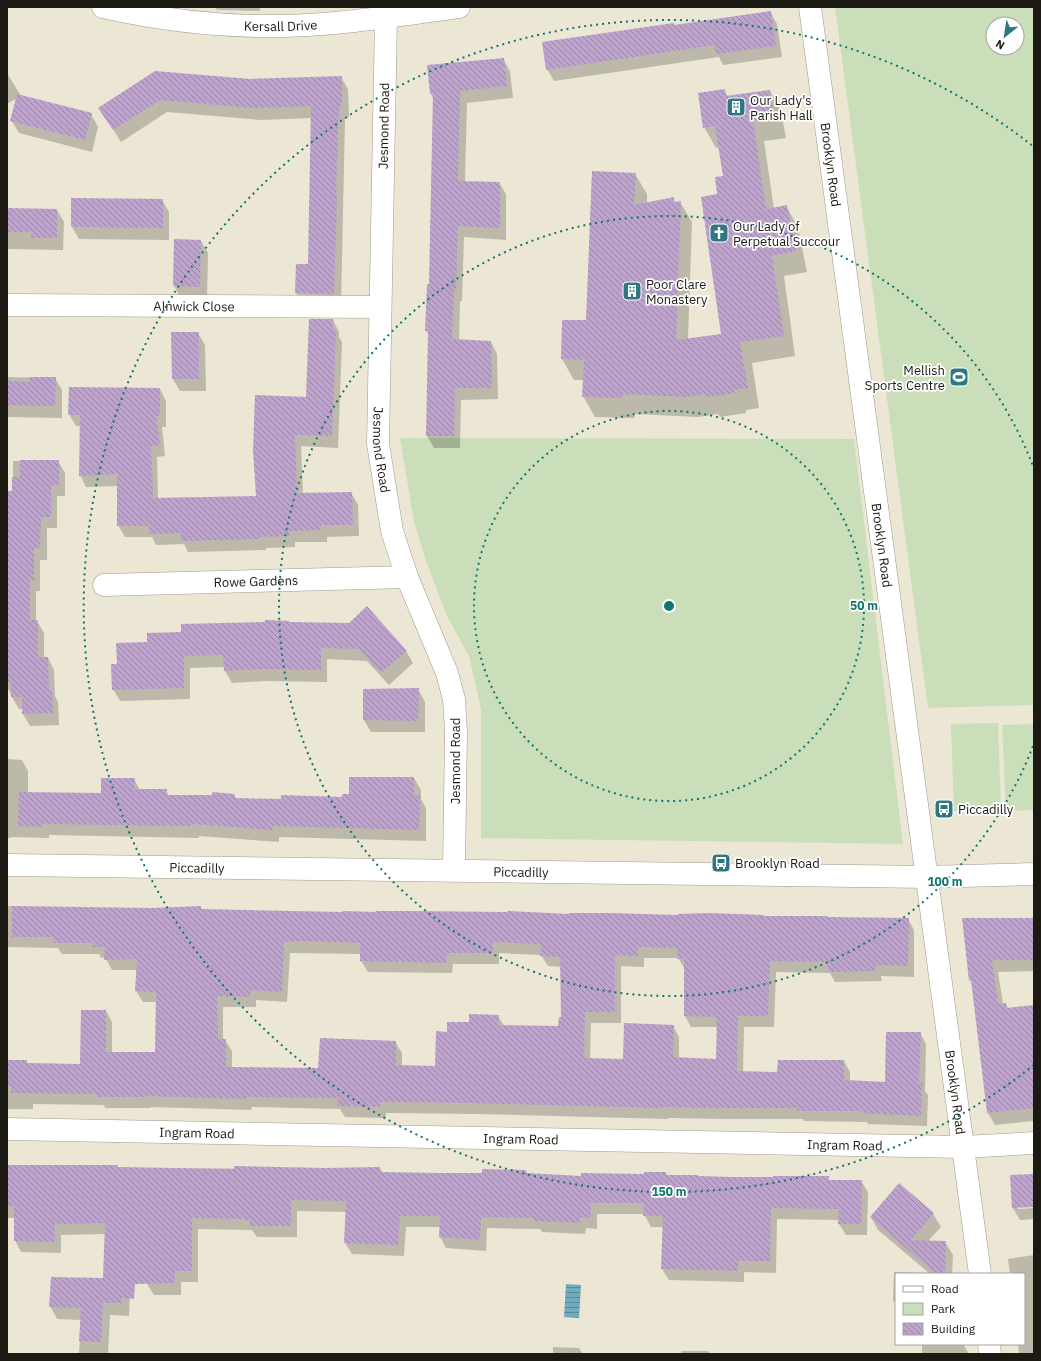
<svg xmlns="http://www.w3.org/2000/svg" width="1041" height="1361" font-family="'IBM Plex Sans',sans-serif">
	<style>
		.green { fill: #cadfb9; fill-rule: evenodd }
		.water { fill: url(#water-rules) }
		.shadow { fill: #0003; fill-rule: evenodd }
		.building { fill: url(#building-back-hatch); fill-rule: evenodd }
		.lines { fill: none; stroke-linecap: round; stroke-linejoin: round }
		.street-casing { stroke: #9f9989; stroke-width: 23 }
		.street { stroke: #fff; stroke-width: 22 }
		.ring { fill: none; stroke: #0f766e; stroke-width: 2; stroke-dasharray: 2 4 }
		.labels { text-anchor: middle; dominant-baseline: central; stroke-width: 3.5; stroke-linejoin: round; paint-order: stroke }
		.street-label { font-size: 13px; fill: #1c1913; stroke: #fff }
		.poi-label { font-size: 13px; fill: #1c1913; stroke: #fff; text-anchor: start }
		.centre { fill: #0f766e; stroke: #fff; stroke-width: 2 }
		.ring-label { font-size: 12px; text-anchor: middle; font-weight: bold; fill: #0f766e; stroke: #fff; stroke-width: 3.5; stroke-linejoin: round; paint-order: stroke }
	</style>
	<defs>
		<pattern id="water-rules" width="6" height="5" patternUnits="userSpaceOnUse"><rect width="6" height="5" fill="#71abbe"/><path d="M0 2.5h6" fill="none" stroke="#5c8a99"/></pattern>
		<pattern id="building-back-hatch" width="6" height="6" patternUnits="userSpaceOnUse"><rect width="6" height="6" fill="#bda3cd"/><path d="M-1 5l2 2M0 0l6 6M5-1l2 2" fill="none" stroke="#9984a5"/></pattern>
	</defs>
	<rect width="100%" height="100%" fill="#ece6d5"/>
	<g class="green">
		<path d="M835 7H1034V705L928 708ZM993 24H1017V48H993Z"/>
		<polygon points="400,438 854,439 903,844 481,838 481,709 469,656 447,616 426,561 414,522"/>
		<polygon points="998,723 1001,810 954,811 951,724"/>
		<polygon points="1034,724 1034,810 1006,811 1002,725"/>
	</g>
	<polygon class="water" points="566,1284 581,1285 579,1318 564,1317"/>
	<g class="shadow">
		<polygon points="215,7 260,7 260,11 217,10"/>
		<polygon points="770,12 777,24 782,57 723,65 719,57 554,81 547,69 674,26"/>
		<polygon points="503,59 510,71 513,98 467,103 465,182 499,183 506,194 506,240 464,237 462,301 460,301 459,340 491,342 497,354 498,399 461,400 460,448 434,448 427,436 429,335 426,330 430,285 434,100 431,94"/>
		<polygon points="7,73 21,96 91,114 98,127 92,152 19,133 12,121 17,98 7,104"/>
		<polygon points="341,77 348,89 349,117 345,118 341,306 303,305 296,293 297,265 309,265 312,118 261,120 167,112 121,142 100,108 250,80"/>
		<polygon points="724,90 728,97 770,91 781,111 786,138 764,141 774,209 786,206 798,227 807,272 784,276 795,356 752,363 759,408 746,410 746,413 720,417 718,414 698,417 635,414 634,418 595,417 583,396 584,380 574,380 562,359 563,321 587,321 635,174 647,194 647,204 673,199 676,203 680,202 692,222 688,340 722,335 719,195 724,177 719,147 716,148 704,127"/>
		<polygon points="162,200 169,212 169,240 79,239 72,227"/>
		<polygon points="7,209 57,210 64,222 63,250 7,249"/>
		<polygon points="201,241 208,253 207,299 181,298 174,286"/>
		<polygon points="333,320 339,332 339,337 342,342 338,448 301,446 303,494 351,493 358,505 359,536 327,537 327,542 295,542 295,547 266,548 266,550 188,552 184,544 156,545 152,537 125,537 118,525 118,486 86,487 80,475 81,426 76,426 69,414 160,389 166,401 166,427 162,427 165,456 157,457 158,499 257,497 307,398"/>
		<polygon points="198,333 205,345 206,391 180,391 173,379"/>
		<polygon points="7,377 55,378 62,390 62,418 7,417"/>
		<polygon points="13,461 58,461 65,473 65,496 57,496 57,528 47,528 47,560 40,560 40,591 36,591 36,621 37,621 44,633 44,658 48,658 54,670 55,696 58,702 59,725 30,726 23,714 23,709 19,709 12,697 12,694 11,694 7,687 7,492 13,492"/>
		<polygon points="289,624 406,651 413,663 389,685 367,661 327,659 327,682 266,681 232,683 225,671 225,667 190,668 190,699 120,701 113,689 118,665 148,643 182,633"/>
		<polygon points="418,689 425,702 425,732 371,732 364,720"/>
		<polygon points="7,759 22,760 28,771 28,793 102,794 134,779 140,790 166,790 169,796 213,796 234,795 237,799 282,800 343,798 414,778 421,790 421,799 426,808 426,841 279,837 279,842 199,836 199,838 49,835 49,838 11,837 11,838 7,838"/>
		<path d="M7 906 81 909H152L200 907 202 910 343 913 908 919 914 930V977L881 976 882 981 835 982 830 973 776 972 774 1027H744L743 1072 778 1073 844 1061 850 1072V1081L886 1083 920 1033 926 1044 925 1091 928 1095 927 1126 868 1124 867 1122 804 1121 803 1119H728L668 1118V1119L477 1114 386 1113V1118L345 1117 340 1109 252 1107 251 1110 151 1107V1108H105L104 1105 33 1104V1109H7V1058L9 1061H26L28 1064 81 1065 106 1011 112 1022V1053H156V1002H143L136 991 137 970H112L105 957 101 958 99 954H62L58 948 7 947ZM290 953 361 954V961L368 972 452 973 453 964H499V953L541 955 548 966 561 967 562 1018 559 1027 504 1026 498 1016 470 1023 448 1033 436 1067H402V1053L395 1042 319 1069 232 1068V1051L225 1040H223V1007H256V1000L287 1002ZM644 958H678L685 969V1016L691 1027H718L717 1060 679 1058V1037L673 1026 624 1060 590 1059 591 1023H621V966L644 967Z"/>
		<polygon points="1034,919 1034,971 998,972 1003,1004 1005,1004 1008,1008 1034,1078 1034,1121 995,1125 988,1113 972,984 970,980"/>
		<polygon points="7,1166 117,1166 118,1168 148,1169 380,1168 383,1173 483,1174 526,1171 528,1174 582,1177 666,1173 667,1176 731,1178 828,1177 830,1181 861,1181 868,1192 867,1235 846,1235 839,1224 840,1220 777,1219 776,1273 744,1272 744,1282 669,1280 662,1269 663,1227 651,1227 644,1214 597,1214 597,1229 586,1228 585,1234 542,1232 540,1229 487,1228 486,1251 446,1248 440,1237 440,1227 406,1227 404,1256 352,1254 345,1243 347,1212 297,1211 297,1237 257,1237 252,1230 198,1229 198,1282 181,1282 181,1295 154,1295 147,1284 105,1234 61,1235 61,1253 21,1252 15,1240 15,1218 7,1218"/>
		<polygon points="1034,1175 1034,1206 1018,1207 1018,1209 1034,1208 1034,1219 1020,1220 1013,1208"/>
		<polygon points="933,1214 941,1227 928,1241 945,1242 953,1255 952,1274 896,1274 896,1305 893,1300 894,1272 929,1273 878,1230 871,1217"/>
		<polygon points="1034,1255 1034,1354 1019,1354 1018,1344 1024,1344 1024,1274 1010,1274 1008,1259"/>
		<polygon points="130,1294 129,1316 110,1315 108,1354 79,1354 81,1320 57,1319 50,1306"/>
		<polygon points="922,1344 963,1344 969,1354 922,1354"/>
		<polygon points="553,1347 579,1348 583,1354 553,1354"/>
		<polygon points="681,1351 708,1351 710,1354 681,1354"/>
	</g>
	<g class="building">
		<polygon points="771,11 776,46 716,54 714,45 546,70 542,42 674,23 674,25"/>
		<polygon points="504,58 507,86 460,91 458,181 500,182 500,228 458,226 456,290 454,290 452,339 491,341 492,388 455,388 454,436 426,436 428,331 425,331 426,307 427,284 429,284 433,94 430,94 427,65"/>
		<polygon points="155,71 250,79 342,76 342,106 339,106 337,162 336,196 337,196 334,294 295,293 296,264 308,264 311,106 253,108 160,100 113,130 98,108"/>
		<polygon points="725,89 726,96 770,90 774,117 753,120 766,209 787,205 796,251 772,256 784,336 740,342 748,388 734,390 735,393 707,397 706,394 686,397 623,394 623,398 582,397 584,360 561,359 562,320 586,320 592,171 636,173 634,205 674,197 674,202 681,201 676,340 721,334 701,197 717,194 715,177 723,176 715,126 703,128 698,93"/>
		<polygon points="17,94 92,113 85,140 10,121"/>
		<polygon points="71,198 163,199 163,228 71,227"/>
		<polygon points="7,208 57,209 57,238 31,238 31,232 7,232"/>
		<polygon points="174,239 201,240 200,287 173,286"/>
		<polygon points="309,319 333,319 333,329 336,330 332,436 295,435 297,493 352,492 353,525 321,525 321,530 289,531 289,536 260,537 260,539 181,541 181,533 149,534 149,526 117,526 117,474 79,476 80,415 68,415 69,387 160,388 160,416 156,416 160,445 151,446 153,498 256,496 253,450 255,395 306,397"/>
		<polygon points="171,332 199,332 199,379 172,379"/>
		<polygon points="30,377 56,377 55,406 7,405 7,381 30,382"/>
		<polygon points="20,460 59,460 59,485 51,485 51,517 41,517 40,548 34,548 34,580 30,580 30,620 38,620 38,657 48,657 49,690 52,690 53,713 22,714 22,697 11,697 11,682 7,682 7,491 12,491 12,477 20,477"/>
		<polygon points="367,606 407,651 381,673 359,649 321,648 321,670 259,669 224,671 223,655 184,656 184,688 112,690 111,664 117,664 116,643 147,642 147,633 181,632 181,624 265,622 265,620 289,621 289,622 349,623"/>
		<polygon points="419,688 418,721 363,720 363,689"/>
		<polygon points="349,777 414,777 414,795 420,796 419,830 273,826 272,830 193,824 193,826 43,824 42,827 18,826 19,792 101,793 101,778 135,778 134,789 167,789 166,795 212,795 212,792 235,794 234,798 281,799 281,795 342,797 342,794 349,794"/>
		<path d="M12 906 152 908 201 906V909L342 912 343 911 376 912V911H404L507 912 508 911 569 914V913H611L678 915V914L709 913 764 915V916H827V917L909 918 908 966 876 965V971L828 972V962L770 961 768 1016H738L737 1071 777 1072 778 1060H844V1080L885 1082 886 1032H921L919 1083H922L921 1116 861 1113V1111H797V1108H721L662 1107V1108L470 1103 380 1102V1107L337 1106V1098L246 1097V1099L145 1096V1097H98V1094L11 1093V1086H7V1060H27V1063L80 1064 81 1010H106V1052H155L156 992 135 991 137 959 104 960 105 947H93V943H54V937H12ZM301 941 360 943V961L446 963 447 953H493V942L541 944 540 956 560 957 561 1017H559L558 1026 498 1025 499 1015 469 1014V1022H447V1032L436 1031 435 1066 396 1065V1041L320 1038 318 1068 226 1067V1039H218L217 996 250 997V990L282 992 284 942ZM638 947 678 948 677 959H684V1016L717 1017 716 1059 673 1057 674 1025 624 1023 623 1059 584 1058 585 1012H615V955L638 956Z"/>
		<polygon points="962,918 1034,918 1034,960 992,960 998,1004 1006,1003 1007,1008 1034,1005 1034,1108 987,1113 971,980 969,981"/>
		<polygon points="7,1165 118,1165 117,1167 234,1169 234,1166 325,1168 380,1167 380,1172 440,1173 482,1173 482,1169 526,1170 526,1173 581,1176 581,1173 644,1174 644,1172 666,1172 666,1175 698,1175 698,1176 731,1177 773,1177 773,1176 829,1176 829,1180 862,1180 861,1224 838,1224 839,1209 771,1208 770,1261 738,1261 738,1271 661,1269 663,1216 643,1216 644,1203 591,1203 591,1218 580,1217 579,1223 534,1221 534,1218 481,1217 480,1240 439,1237 440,1216 400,1216 398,1245 344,1243 346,1201 291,1200 291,1226 250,1226 250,1220 245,1220 245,1219 192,1218 192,1271 175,1271 175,1283 135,1284 134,1299 122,1298 122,1303 103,1303 101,1342 79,1341 81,1308 49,1307 51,1277 103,1278 105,1223 55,1224 55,1242 14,1241 14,1206 7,1206"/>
		<polygon points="1034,1174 1034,1207 1012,1208 1010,1175"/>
		<polygon points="899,1183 934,1213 911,1240 946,1241 945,1274 936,1274 870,1217"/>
	</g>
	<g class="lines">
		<g class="street-casing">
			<g id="street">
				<path id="s1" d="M103 7C161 20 221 27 281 26 341 25 400 15 459 7"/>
				<path id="s2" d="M810 7 980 1274"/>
				<path id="s3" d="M386 17 378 444 392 531 407 577 447 673 454 699 456 732 454 870"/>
				<path id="s4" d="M7 305 380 307"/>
				<path id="s5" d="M104 585 407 577"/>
				<path id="s6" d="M7 865 927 877 1034 874"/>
				<path id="s7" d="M7 1129 963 1147 1034 1143"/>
				<polyline points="989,1344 990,1354"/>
			</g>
		</g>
		<use href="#street" class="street"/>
	</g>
	<g class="ring">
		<circle cx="669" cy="606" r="195"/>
		<path d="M1033 746A390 390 0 1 1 1033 466"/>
		<path d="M1034 1065A586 586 0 1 1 1034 147"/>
	</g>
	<defs>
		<g id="building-square" transform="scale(1)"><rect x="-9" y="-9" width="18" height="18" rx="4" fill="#2f7781" stroke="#fff"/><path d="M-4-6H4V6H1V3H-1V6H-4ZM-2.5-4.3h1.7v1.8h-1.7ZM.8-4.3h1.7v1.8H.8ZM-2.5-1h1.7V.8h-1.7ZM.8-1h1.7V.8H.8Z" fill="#fff"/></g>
		<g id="church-square" transform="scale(1)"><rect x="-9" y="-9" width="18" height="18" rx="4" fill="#2f7781" stroke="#fff"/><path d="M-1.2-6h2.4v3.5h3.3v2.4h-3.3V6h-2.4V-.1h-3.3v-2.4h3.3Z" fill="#fff"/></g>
		<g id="stadium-square" transform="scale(1)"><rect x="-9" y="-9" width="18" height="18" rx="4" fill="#2f7781" stroke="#fff"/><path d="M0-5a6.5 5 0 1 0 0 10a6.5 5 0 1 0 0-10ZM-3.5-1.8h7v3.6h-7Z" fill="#fff"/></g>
		<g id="bus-square" transform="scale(1)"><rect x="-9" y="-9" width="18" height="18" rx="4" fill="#2f7781" stroke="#fff"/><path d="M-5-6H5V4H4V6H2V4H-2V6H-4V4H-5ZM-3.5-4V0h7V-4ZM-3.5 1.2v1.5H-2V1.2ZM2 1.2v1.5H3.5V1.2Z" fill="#fff"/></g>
	</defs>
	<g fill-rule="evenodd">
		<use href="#building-square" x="736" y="107"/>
		<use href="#church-square" x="719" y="233"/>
		<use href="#building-square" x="632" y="291"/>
		<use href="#stadium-square" x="959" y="377"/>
		<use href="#bus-square" x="944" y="809"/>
		<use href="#bus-square" x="721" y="863"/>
	</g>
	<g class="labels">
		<g class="street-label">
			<text stroke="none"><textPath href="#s1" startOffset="179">Kersall Drive</textPath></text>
			<text transform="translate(384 126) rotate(-89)">Jesmond Road</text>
			<text stroke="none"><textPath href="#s2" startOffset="159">Brooklyn Road</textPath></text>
			<text stroke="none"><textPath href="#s4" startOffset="187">Alnwick Close</textPath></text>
			<text stroke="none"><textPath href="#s3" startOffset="433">Jesmond Road</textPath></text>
			<text stroke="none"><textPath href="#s2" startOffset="543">Brooklyn Road</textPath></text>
			<text stroke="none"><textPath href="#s5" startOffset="152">Rowe Gardens</textPath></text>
			<text transform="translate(455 761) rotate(-90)">Jesmond Road</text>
			<text stroke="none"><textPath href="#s6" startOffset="190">Piccadilly</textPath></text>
			<text stroke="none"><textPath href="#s6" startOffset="514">Piccadilly</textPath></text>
			<text stroke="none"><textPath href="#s2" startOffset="1095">Brooklyn Road</textPath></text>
			<text stroke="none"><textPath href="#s7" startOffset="190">Ingram Road</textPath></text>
			<text stroke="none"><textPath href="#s7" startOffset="514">Ingram Road</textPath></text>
			<text stroke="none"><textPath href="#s7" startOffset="838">Ingram Road</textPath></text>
		</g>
		<g class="poi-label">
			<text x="750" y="100">Our Lady's<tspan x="750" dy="15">Parish Hall</tspan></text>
			<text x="733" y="226">Our Lady of<tspan x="733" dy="15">Perpetual Succour</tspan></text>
			<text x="646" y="284">Poor Clare<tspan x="646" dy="15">Monastery</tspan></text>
			<text x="945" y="370" text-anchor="end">Mellish<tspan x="945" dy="15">Sports Centre</tspan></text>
			<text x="958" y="809">Piccadilly</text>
			<text x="735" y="863">Brooklyn Road</text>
		</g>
	</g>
	<circle cx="669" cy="606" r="6" class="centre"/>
	<g class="ring-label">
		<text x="864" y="610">50 m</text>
		<text x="945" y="886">100 m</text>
		<text x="669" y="1196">150 m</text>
	</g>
	<rect width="1041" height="1361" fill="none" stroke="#1c1913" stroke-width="16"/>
	<rect x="895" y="1273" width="130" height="72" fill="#ffffff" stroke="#a4a3a1"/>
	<rect x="903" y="1286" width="20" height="6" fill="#ffffff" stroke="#a4a3a1"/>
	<text x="931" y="1293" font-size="12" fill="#1c1913">Road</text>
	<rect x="903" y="1303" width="20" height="12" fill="#cadfb9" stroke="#a4a3a1"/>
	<text x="931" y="1313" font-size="12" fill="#1c1913">Park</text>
	<rect x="903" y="1323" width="20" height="12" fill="url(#building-back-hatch)" stroke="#a4a3a1"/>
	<text x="931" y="1333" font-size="12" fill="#1c1913">Building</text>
	<g transform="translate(1005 36) rotate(210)"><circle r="19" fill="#ffffff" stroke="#a4a3a1"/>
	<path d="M0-3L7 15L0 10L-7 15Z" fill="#2f7781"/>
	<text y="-6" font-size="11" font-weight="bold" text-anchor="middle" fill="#1c1913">N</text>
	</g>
</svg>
